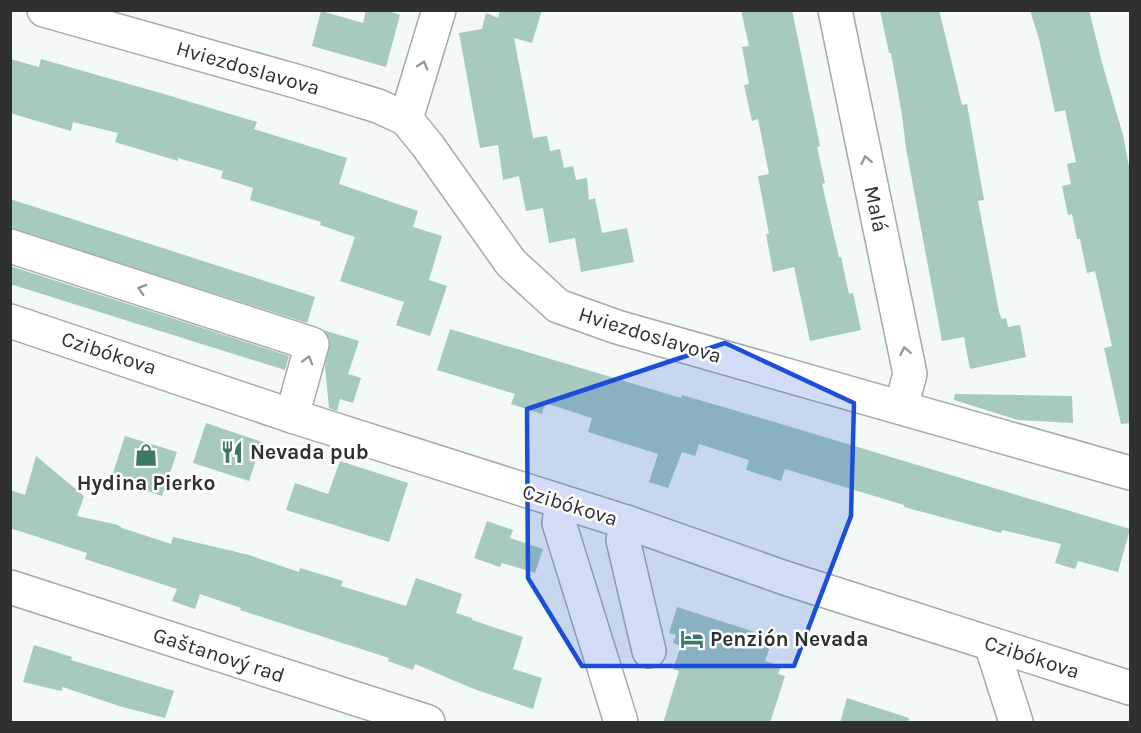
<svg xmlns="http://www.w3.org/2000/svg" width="1141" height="733" font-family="Karla,sans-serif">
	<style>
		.building { fill: #a6cabd }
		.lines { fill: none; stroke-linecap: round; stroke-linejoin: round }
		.minor-casing { stroke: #a4aba8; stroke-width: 36 }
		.minor { stroke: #fff; stroke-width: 33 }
		.oneway { stroke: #979898 }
		.marked { fill: #1d4ed8; fill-opacity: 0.2; stroke: #1d4ed8; stroke-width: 4.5; stroke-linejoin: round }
		.labels { text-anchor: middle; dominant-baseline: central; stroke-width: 5; stroke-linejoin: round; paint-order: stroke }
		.street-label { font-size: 21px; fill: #2f3130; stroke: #fff }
		.poi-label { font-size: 21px; font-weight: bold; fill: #2f3130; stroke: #fff; text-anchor: start }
	</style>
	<rect width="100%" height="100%" fill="#f2f9f6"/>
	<g class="building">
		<polygon points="366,10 386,10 400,15 386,67 312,46 321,11 363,23"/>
		<polygon points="500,10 542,10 532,43 514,38 533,138 547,136 550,151 560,149 564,168 573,166 576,180 587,178 589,200 595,198 602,233 627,228 634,262 581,272 575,238 549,243 543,208 526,211 519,176 503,180 498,145 480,148 459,33 482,29 486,13 498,18"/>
		<polygon points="741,10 792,10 820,146 817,147 825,183 822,184 839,257 841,257 849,294 853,293 861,330 810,341 794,267 773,272 766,234 769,234 758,176 769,174 758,119 752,121 744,85 749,84 742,47 749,46"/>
		<polygon points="880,10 939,10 962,105 967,104 984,200 978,201 999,312 1002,319 1006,318 1008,327 1020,325 1026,357 970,369 964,337 942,341 906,148 902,115 891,53 889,53"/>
		<polygon points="1030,10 1089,10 1102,63 1123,135 1131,177 1131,423 1121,424 1104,348 1112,346 1095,271 1087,273 1080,239 1077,239 1072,214 1068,215 1062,186 1071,184 1067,164 1076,162 1065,110 1055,112 1039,39"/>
		<polygon points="10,59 39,67 41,59 164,94 257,122 254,129 347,158 339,184 418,211 413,227 442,236 429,280 447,286 430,336 396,325 404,302 340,281 355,237 320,225 321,222 250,200 253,188 221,178 223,171 178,158 178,161 115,142 118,133 73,122 71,131 10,113"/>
		<polygon points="10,199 315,297 307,323 10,228"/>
		<polygon points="10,266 289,356 285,370 10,284"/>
		<polygon points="450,329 681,398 682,395 761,418 1130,529 1118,572 1078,561 1075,569 1055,563 1061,544 1002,530 1001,533 904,507 904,505 785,469 781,481 746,470 749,460 699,444 695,456 682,452 668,488 649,482 658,454 588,432 592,418 545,403 542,414 511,404 515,394 437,370"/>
		<polygon points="323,330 359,341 348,374 361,378 353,403 340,399 337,411 329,408 325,366 330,340"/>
		<polygon points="955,394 1072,396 1073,423 1018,420 954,400"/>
		<polygon points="206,423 262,442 249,481 193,463"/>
		<polygon points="125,436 177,452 162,496 111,479"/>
		<polygon points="36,456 84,496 77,516 118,525 122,528 171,544 173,537 249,555 299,572 300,568 343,581 341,586 406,606 416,578 462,594 456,613 472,618 472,620 523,637 513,669 542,678 533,709 474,689 415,664 413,670 388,661 389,658 240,610 241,608 200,594 195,609 172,601 177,589 85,559 87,553 10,528 10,490 25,495"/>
		<polygon points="340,461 408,483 389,542 286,510 295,483 328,494"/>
		<polygon points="487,521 513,530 510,538 543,549 535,573 502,563 500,567 474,558"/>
		<polygon points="677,607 773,638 765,661 781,666 778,674 785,676 770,723 663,723 679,671 673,669 681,646 673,643 676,635 669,633"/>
		<polygon points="34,645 72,657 71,660 174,691 165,718 119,706 63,687 61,691 23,682"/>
		<polygon points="847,698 909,718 908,723 840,723"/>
	</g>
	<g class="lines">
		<g class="minor-casing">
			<g id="minor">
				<polyline points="44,10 299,82 378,106 406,119 428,146 511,263 558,306 617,327 1130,473"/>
				<polyline points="835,10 910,374 901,407"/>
				<polyline points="406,119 439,10"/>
				<polyline points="10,246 312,344 292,416"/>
				<polyline points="10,321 292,416 629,523 785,578 1130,688"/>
				<polyline points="562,503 559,523 621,722"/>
				<polyline points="629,523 623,540 649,651"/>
				<polyline points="10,587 428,722"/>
				<polyline points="991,644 1016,722"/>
			</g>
		</g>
		<use href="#minor" class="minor"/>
	</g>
	<defs><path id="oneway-chevron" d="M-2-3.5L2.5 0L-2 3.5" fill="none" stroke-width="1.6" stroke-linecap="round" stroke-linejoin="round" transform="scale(1.5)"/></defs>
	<g class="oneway">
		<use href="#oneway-chevron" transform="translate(423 65) rotate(-73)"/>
		<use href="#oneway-chevron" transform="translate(866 160) rotate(-102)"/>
		<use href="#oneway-chevron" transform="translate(142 289) rotate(-162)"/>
		<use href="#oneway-chevron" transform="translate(905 351) rotate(-102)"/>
		<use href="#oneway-chevron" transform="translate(308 360) rotate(-74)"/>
	</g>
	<path class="marked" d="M725 343 854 403 851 516 794 666H582L528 578 527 409Z"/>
	<defs>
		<g id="restaurant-bare" transform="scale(1.8)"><path d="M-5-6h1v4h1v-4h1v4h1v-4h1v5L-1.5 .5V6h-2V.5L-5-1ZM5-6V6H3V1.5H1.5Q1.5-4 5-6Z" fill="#3b7966" stroke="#fff" stroke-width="2.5" paint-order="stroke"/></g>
		<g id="shop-bare" transform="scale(1.8)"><path d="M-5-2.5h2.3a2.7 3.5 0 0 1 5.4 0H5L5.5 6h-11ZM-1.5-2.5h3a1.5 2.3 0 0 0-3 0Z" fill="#3b7966" stroke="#fff" stroke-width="2.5" paint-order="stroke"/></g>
		<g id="hotel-bare" transform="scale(1.8)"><path d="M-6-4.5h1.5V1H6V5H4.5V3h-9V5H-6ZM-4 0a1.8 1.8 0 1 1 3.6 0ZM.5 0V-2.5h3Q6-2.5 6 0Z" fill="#3b7966" stroke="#fff" stroke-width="2.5" paint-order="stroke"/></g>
	</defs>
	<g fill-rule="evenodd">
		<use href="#restaurant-bare" x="232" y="452"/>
		<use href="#shop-bare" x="146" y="455"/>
		<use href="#hotel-bare" x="692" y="639"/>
	</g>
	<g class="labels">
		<g class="street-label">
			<text transform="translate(248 68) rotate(16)">Hviezdoslavova</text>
			<text transform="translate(876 209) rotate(78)">Malá</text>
			<text transform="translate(650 335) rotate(17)">Hviezdoslavova</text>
			<text transform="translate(109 353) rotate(18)">Czibókova</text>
			<text transform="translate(570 505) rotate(17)">Czibókova</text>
			<text transform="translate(219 655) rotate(18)">Gaštanový rad</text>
			<text transform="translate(1032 657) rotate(18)">Czibókova</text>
		</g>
		<g class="poi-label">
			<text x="250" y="452">Nevada pub</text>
			<text x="146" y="483" text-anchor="middle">Hydina Pierko</text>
			<text x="710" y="639">Penzión Nevada</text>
		</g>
	</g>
	<rect width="1141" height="733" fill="none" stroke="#2f3130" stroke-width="24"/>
</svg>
